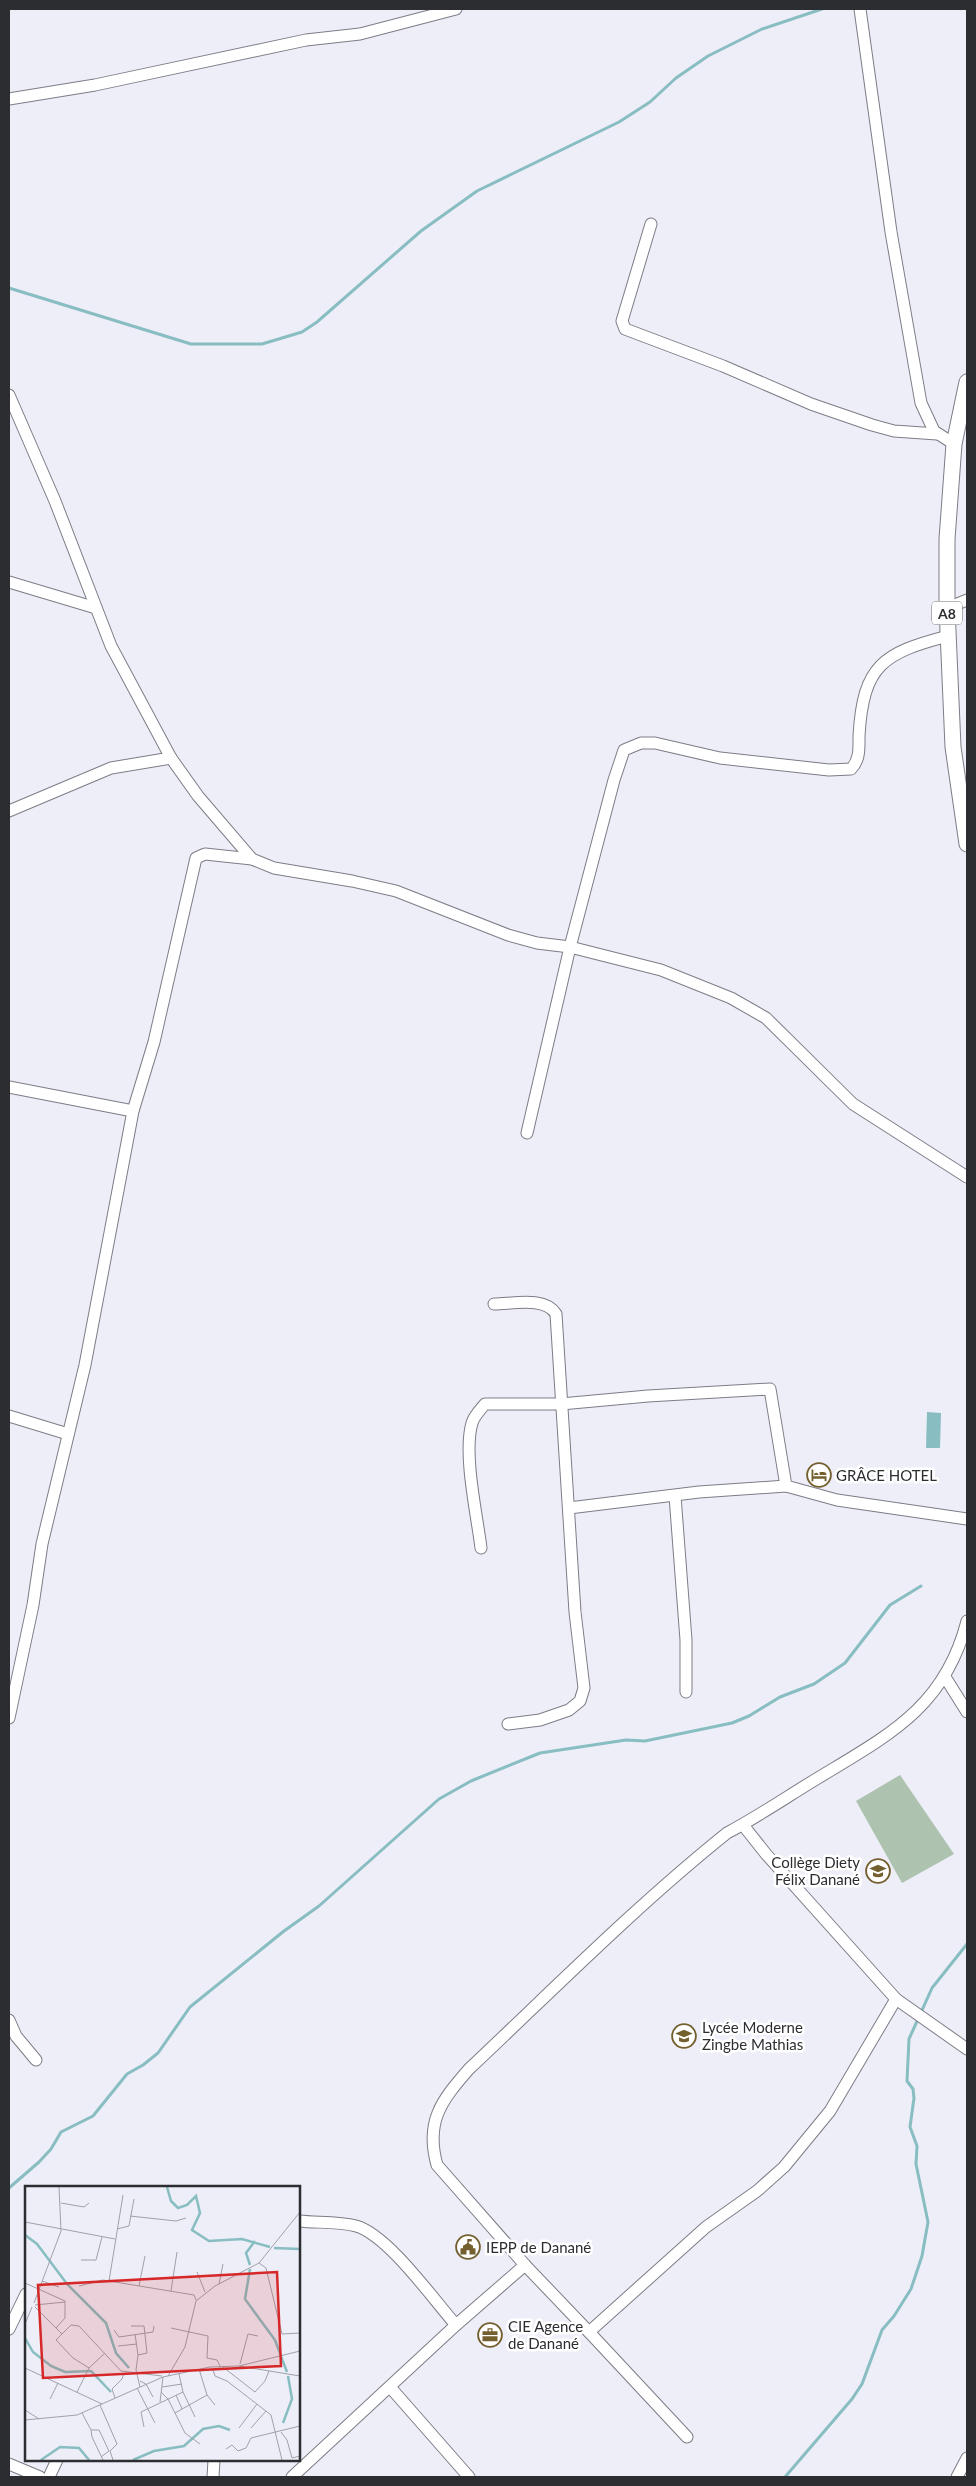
<svg xmlns="http://www.w3.org/2000/svg" width="976" height="2486" font-family="Lato,sans-serif">
	<style>
		.green { fill: #adc2af }
		.water { fill: #88bdc1 }
		.lines { fill: none; stroke-linecap: round; stroke-linejoin: round }
		.stream { stroke: #88bdc1; stroke-width: 3 }
		.minor-casing { stroke: #7c7d86; stroke-width: 13 }
		.major-casing { stroke: #7c7d86; stroke-width: 17 }
		.minor { stroke: #fff; stroke-width: 11 }
		.major { stroke: #fff; stroke-width: 15 }
		.labels { text-anchor: middle; dominant-baseline: central; stroke-width: 5; stroke-linejoin: round; paint-order: stroke }
		.shield { fill: #fff; stroke: #6b6c6f; stroke-width: 1 }
		.shield-label { font-size: 14px; font-weight: bold; fill: #2c2d31 }
		.poi-label { font-size: 15px; fill: #2c2d31; stroke: #fff; text-anchor: start }
		.inset-river { fill: none; stroke: #88bdc1; stroke-width: 2.5 }
		.inset-road { fill: none; stroke: #a0a1a8; stroke-width: 1 }
		.view { fill: #d62828; fill-opacity: 0.15; stroke: #d62828; stroke-width: 2.5 }
		.inset-edge { fill: none; stroke: #2c2d31; stroke-width: 2.5 }
	</style>
	<rect width="100%" height="100%" fill="#edeef8"/>
	<polygon class="green" points="900,1775 954,1854 902,1883 856,1801"/>
	<polygon class="water" points="927,1412 941,1413 940,1448 926,1448"/>
	<g class="lines">
		<g class="stream">
			<polyline points="9,288 191,344 262,344 302,332 317,322 421,231 477,191 619,122 650,102 676,78 708,56 762,29 822,9"/>
			<polyline points="9,2188 39,2162 51,2149 61,2132 93,2116 127,2074 143,2065 158,2053 190,2007 284,1931 319,1906 439,1799 471,1781 540,1753 626,1740 645,1741 732,1723 749,1716 780,1697 814,1684 845,1663 890,1605 921,1586"/>
			<polyline points="785,2477 852,2399 862,2384 882,2330 894,2316 911,2289 922,2256 928,2222 916,2164 917,2146 910,2127 914,2098 913,2089 907,2081 909,2039 932,1988 967,1944"/>
		</g>
		<g class="minor-casing">
			<g id="minor">
				<polyline points="860,9 891,232 921,403 934,431 954,444"/>
				<polyline points="9,99 95,85 306,40 360,34 456,9"/>
				<polyline points="651,224 622,321 625,329 723,366 811,404 872,425 894,431 937,434"/>
				<polyline points="9,395 55,501 111,646 171,758 198,796 252,859 274,868 352,881 396,891 508,935 537,943 570,947 661,970 731,998 766,1018 853,1104 967,1177"/>
				<polyline points="9,582 96,608"/>
				<polyline points="947,608 967,600"/>
				<polyline points="9,811 111,768 171,758"/>
				<polyline points="9,1087 133,1111"/>
				<path d="M527 1133 570 947 614 780 624 750 641 743H655L720 758 829 770 851 769C860 760 859 748 859 736 863 665 883 653 948 636"/>
				<path d="M494 1304C512 1304 545 1296 556 1314L575 1612 584 1688 580 1701 569 1710 540 1720 508 1724"/>
				<polyline points="9,1416 68,1434"/>
				<polyline points="675,1496 686,1640 686,1692"/>
				<polyline points="569,1508 699,1492 786,1486"/>
				<path d="M481 1548C477 1515 463 1454 472 1423 474 1416 480 1410 485 1404H561L648 1396 770 1389 786 1486 837 1500 967 1519"/>
				<polyline points="945,1677 967,1712"/>
				<polyline points="9,1718 33,1605 42,1544 85,1365 133,1111 154,1042 196,858 205,854 252,859"/>
				<polyline points="743,1825 766,1854 896,1999 967,2049"/>
				<polyline points="9,2020 16,2036 36,2060"/>
				<path d="M299 2221C317 2223 338 2221 356 2226 388 2235 433 2299 456 2325"/>
				<polyline points="525,2265 589,2332 706,2227 757,2191 784,2167 830,2111 896,1999"/>
				<polyline points="9,2329 26,2294"/>
				<polyline points="589,2332 687,2437"/>
				<polyline points="390,2387 469,2477"/>
				<polyline points="9,2464 40,2477"/>
				<polyline points="49,2477 57,2460"/>
				<polyline points="213,2477 214,2460"/>
				<path d="M292 2477 456 2325 525 2265 437 2165C425 2122 441 2101 469 2069 554 1989 636 1906 727 1833 759 1816 788 1796 818 1778 889 1735 945 1707 967 1621"/>
				<polyline points="957,2477 967,2458"/>
			</g>
		</g>
		<g class="major-casing">
			<polyline id="major" points="967,382 954,444 947,539 947,608 953,747 967,844"/>
		</g>
		<use href="#minor" class="minor"/>
		<use href="#major" class="major"/>
	</g>
	<defs>
		<g id="hotel-ring" transform="scale(1.25)"><circle r="9.5" fill="#fff" stroke="#745f2e" stroke-width="1.5"/><path d="M-6-4.5h1.5V1H6V5H4.5V3h-9V5H-6ZM-4 0a1.8 1.8 0 1 1 3.6 0ZM.5 0V-2.5h3Q6-2.5 6 0Z" fill="#745f2e"/></g>
		<g id="school-ring" transform="scale(1.25)"><circle r="9.5" fill="#fff" stroke="#745f2e" stroke-width="1.5"/><path d="M0-5L7-2L0 1L-7-2ZM-4 1L0 2.5L4 1V4Q0 6-4 4Z" fill="#745f2e"/></g>
		<g id="civic-ring" transform="scale(1.25)"><circle r="9.5" fill="#fff" stroke="#745f2e" stroke-width="1.5"/><path d="M-.6-6.5H3V-4.5H.6V-3L4-1V1h2V6H-6V1h2V-1L-.6-3ZM-1.2 2.5V6h2.4V2.5Z" fill="#745f2e"/></g>
		<g id="office-ring" transform="scale(1.25)"><circle r="9.5" fill="#fff" stroke="#745f2e" stroke-width="1.5"/><path d="M-6-3h4V-5.5h4V-3h4V5H-6ZM-1-4.5V-3h2v-1.5ZM-6 0V1H6V0Z" fill="#745f2e"/></g>
	</defs>
	<g fill-rule="evenodd">
		<use href="#hotel-ring" x="819" y="1475"/>
		<use href="#school-ring" x="878" y="1871"/>
		<use href="#school-ring" x="684" y="2036"/>
		<use href="#civic-ring" x="468" y="2247"/>
		<use href="#office-ring" x="490" y="2335"/>
	</g>
	<g class="labels">
		<rect class="shield" x="932" y="601.5" width="30" height="23" rx="4"/>
		<g class="shield-label">
			<text x="947" y="613">A8</text>
		</g>
		<g class="poi-label">
			<text x="836" y="1475">GRÂCE HOTEL</text>
			<text x="860" y="1862" text-anchor="end">Collège Diety<tspan x="860" dy="17">Félix Danané</tspan></text>
			<text x="702" y="2027">Lycée Moderne<tspan x="702" dy="17">Zingbe Mathias</tspan></text>
			<text x="486" y="2247">IEPP de Danané</text>
			<text x="508" y="2326">CIE Agence<tspan x="508" dy="17">de Danané</tspan></text>
		</g>
	</g>
	<g transform="translate(25 2186)">
		<rect width="275" height="275" fill="#edeef8"/>
		<path class="inset-river" d="M142 1 146 15 153 22 162 19 171 10 175 27 167 44 184 55 217 53 245 61M0 49 12 58 42 98 81 137 91 167 104 182M249 62 275 63M225 79 221 67 230 55M225 83 220 113 250 154 262 186M0 152 8 166 26 180 40 186 66 185 86 206M258 237 267 213 263 190M16 274 35 261 54 262 64 274M108 274 129 265 159 260 178 243 194 240 205 244"/>
		<path class="inset-road" d="M36 17 59 21 64 17M105 30 151 35 161 32M0 36 90 53M92 43 104 40 109 13M56 74H71L77 51M234 77 241 82 257 148 275 147M172 86 180 106M17 95 34 101M84 95 98 9M0 97 40 115V132L31 142M194 98 198 78M54 100 78 94 169 109 171 114M114 100 120 70M146 105 152 66M9 117 36 45 34 1M10 119 40 116M10 121 37 148 46 139 54 140 96 185 137 190M0 138 7 121M106 140H119L122 167 113 169 111 184 115 201M146 142 183 150 182 172 192 174 195 180M89 144 94 151 128 146 129 140M37 148 31 154 48 172 64 182M110 148 113 169M93 160 112 158M215 178 223 148 233 150M214 180 275 165M198 181 230 206 240 195 244 185M0 182 77 218M174 183 182 209 190 219M188 184 190 190 202 195 246 229 257 274M175 185 196 182M143 190 160 161 171 115 190 100 234 77 275 26M115 195 121 198 128 211M137 201 157 198M112 202 130 237M52 206 64 182 80 167M136 206 143 213 160 247 175 258M158 206 170 231M151 209 157 223M90 212 87 203 97 193 99 187M25 213 33 197M135 216 138 191M75 219 92 258 85 265 88 274M0 224 14 233M57 227 66 244M150 227 182 209M0 234 52 229 138 191 185 181 214 180 275 190M119 241 116 226 158 206 154 188M214 242 232 218M226 242 241 225M256 246 262 254 267 272 275 270M201 263 207 259 213 265M213 265 221 262 226 252 275 240M76 271 84 265 74 244H66L67 251 78 274"/>
		<path class="view" d="M252 86 256 180 18 192 13 99Z"/>
		<rect width="275" height="275" class="inset-edge"/>
	</g>
	<rect width="976" height="2486" fill="none" stroke="#2c2d31" stroke-width="20"/>
</svg>
